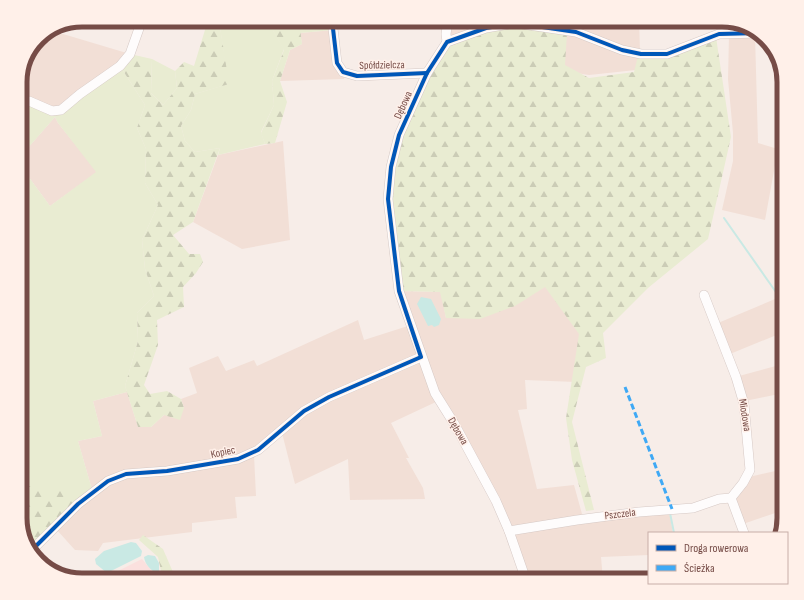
<svg xmlns="http://www.w3.org/2000/svg" width="804" height="600" font-family="'Sofia Sans Condensed',sans-serif">
	<style>
		.residential { fill: #f2dfd6 }
		.commercial { fill: #fbe0de }
		.grass { fill: #e9ecd2 }
		.forest { fill: url(#forest-firs) }
		.water { fill: #c9e9e4 }
		.lines { fill: none; stroke-linecap: round; stroke-linejoin: round }
		.stream { stroke: #c9e9e4; stroke-width: 2 }
		.minor-casing { stroke: #d6c9c5; stroke-width: 10 }
		.minor { stroke: #fefcfc; stroke-width: 9 }
		.quiet { stroke: #3fa9f5; stroke-width: 3; stroke-dasharray: 6 3; stroke-linecap: butt }
		.cycleway-casing { stroke: #fff0e9; stroke-width: 6 }
		.cycleway { stroke: #0057b8; stroke-width: 4 }
		.labels { text-anchor: middle; dominant-baseline: central; stroke-width: 3; stroke-linejoin: round; paint-order: stroke }
		.street-label { font-size: 11px; fill: #764c47; stroke: #fff0e9 }
		.rim { fill: none; stroke: #764c47; stroke-width: 5 }
	</style>
	<defs>
		<pattern id="forest-firs" width="22" height="20" patternUnits="userSpaceOnUse"><rect width="22" height="20" fill="#e9ecd2"/><path d="M5 1l3.5 6h-7zM16 11l3.5 6h-7z" fill="#cbccb6"/></pattern>
	</defs>
	<rect width="100%" height="100%" fill="#f7ede8"/>
	<g class="residential">
		<polygon points="448,20 639,20 640,52 636,70 589,75 563,71 447,42"/>
		<polygon points="333,30 343,72 344,79 280,81 290,50 302,44 300,33"/>
		<polygon points="53,31 130,54 61,110 20,101 20,77 26,65 31,66 35,48 41,35"/>
		<polygon points="755,35 758,143 778,149 765,220 722,210 733,161 733,133 728,79 729,36"/>
		<polygon points="55,117 58,123 97,172 50,206 20,165 20,157"/>
		<polygon points="283,141 290,240 242,249 193,222 218,155"/>
		<polygon points="547,284 583,336 576,382 525,380 527,409 518,410 537,489 574,485 582,514 579,518 510,529 438,391 399,291 441,292 446,318"/>
		<polygon points="775,299 779,334 730,354 718,323"/>
		<polygon points="358,320 364,340 411,325 421,357 329,397 238,459 126,474 93,493 78,441 102,436 93,401 127,392 138,427 151,427 164,415 184,408 181,399 197,393 189,368 218,356 226,371 254,360 257,366"/>
		<polygon points="416,362 421,362 438,401 391,423 409,458 406,458 423,488 425,499 350,500 348,459 295,484 282,433 306,413 331,399"/>
		<polygon points="783,364 784,393 745,401 739,376"/>
		<polygon points="254,455 256,496 235,497 237,518 192,523 192,532 103,543 98,551 75,550 57,530 89,498 110,483 126,478"/>
		<polygon points="784,469 784,510 743,524 734,499 749,477"/>
		<polygon points="669,511 673,533 649,533 649,555 601,557 603,580 528,580 511,533"/>
	</g>
	<polygon class="commercial" points="142,559 159,580 91,580 99,573 106,577"/>
	<g class="grass">
		<polygon points="219,20 267,20 284,49 272,81 274,105 261,132 265,144 218,155 220,148 195,152 185,141 181,126 191,110 195,94 228,84"/>
		<polygon points="299,20 332,20 333,30 300,33"/>
		<polygon points="152,59 175,71 177,88 163,105 151,93"/>
		<polygon points="120,66 145,105 137,128 146,149 145,183 158,205 142,240 145,269 154,296 137,313 138,341 125,386 127,392 93,401 102,436 78,441 93,493 78,504 24,516 21,527 20,522 20,165 50,206 96,172 58,123 55,117 20,157 20,101 52,111"/>
	</g>
	<g class="forest">
		<polygon points="208,20 219,20 229,84 195,94 191,110 181,126 185,141 195,152 220,148 193,222 173,235 189,254 200,254 203,262 196,273 183,287 184,307 157,320 158,345 144,385 150,394 167,391 181,399 184,408 180,420 164,415 151,427 138,427 125,386 138,341 137,313 154,296 145,269 142,240 158,205 145,183 146,149 137,128 145,105 120,66 130,54 152,59 151,93 163,105 177,88 175,71 184,62 194,66"/>
		<polygon points="267,20 299,20 302,44 290,50 280,81 287,102 275,143 265,144 261,133 274,105 272,81 284,50"/>
		<polygon points="515,25 567,33 565,65 589,78 634,72 638,56 667,56 716,37 731,137 708,239 648,288 603,333 606,358 586,367 572,422 594,510 586,511 572,460 566,418 579,334 545,287 515,306 480,319 446,318 440,292 399,291 388,199 399,135 447,42"/>
		<polygon points="29,486 60,488 78,504 33,544 28,544 25,540 21,527"/>
		<polygon points="143,535 163,549 176,579 194,578 197,580 163,580 158,557 139,540"/>
	</g>
	<g class="water">
		<polygon points="421,297 431,299 441,319 439,325 434,327 432,325 428,326 417,304"/>
		<polygon points="131,542 136,543 142,551 141,556 107,573 96,564 95,559 104,551"/>
		<path d="M148 555 155 556 159 563V572L157 574C151 570 145 565 144 557Z"/>
	</g>
	<g class="lines">
		<g class="stream">
			<polyline points="724,218 778,295 784,343"/>
			<polyline points="670,513 674,533"/>
		</g>
		<g class="minor-casing">
			<g id="minor">
				<polyline points="332,20 337,63 343,72 357,76 427,73"/>
				<polyline points="447,42 446,34 448,20"/>
				<polyline points="20,101 29,101 52,111 61,110 80,94 120,66 130,54 142,20"/>
				<polyline points="704,295 736,377 744,404 750,470 743,483 731,498 744,533"/>
				<polyline points="509,531 577,520 639,512 693,508 719,499 731,498"/>
				<polyline points="31,551 78,504 108,481 126,474 167,471 238,459 258,450 304,411 329,397 421,357"/>
				<polyline points="526,580 509,531 496,501 455,425 435,393 399,291 388,199 391,167 399,135 427,73 447,42 486,28 515,23 576,32 622,50 641,54 667,54 719,34 760,33"/>
			</g>
		</g>
		<use href="#minor" class="minor"/>
		<polyline class="quiet" points="625,387 672,509"/>
		<g class="cycleway-casing">
			<g id="cycleway">
				<polyline points="332,20 337,63 343,72 357,76 427,73"/>
				<polyline points="31,551 78,504 108,481 126,474 167,471 238,459 258,450 304,411 329,397 421,357 399,291 388,199 391,167 399,135 427,73 447,42 486,28 515,23 576,32 622,50 641,54 667,54 719,34 760,33"/>
			</g>
		</g>
		<use href="#cycleway" class="cycleway"/>
	</g>
	<g class="labels">
		<g class="street-label">
			<text transform="translate(382 65) rotate(-1)">Spółdzielcza</text>
			<text transform="translate(403 105) rotate(-66)">Dębowa</text>
			<text transform="translate(745 415) rotate(81)">Miodowa</text>
			<text transform="translate(458 431) rotate(60)">Dębowa</text>
			<text transform="translate(223 452) rotate(-12)">Kopiec</text>
			<text transform="translate(620 514) rotate(-7)">Pszczela</text>
		</g>
	</g>
	<path d="M0 0H804V600H0ZM82 27H722A55 55 0 0 1 777 82V518A55 55 0 0 1 722 573H82A55 55 0 0 1 27 518V82A55 55 0 0 1 82 27Z" fill="#fff0e9" fill-rule="evenodd"/>
	<path class="rim" d="M82 27H722A55 55 0 0 1 777 82V518A55 55 0 0 1 722 573H82A55 55 0 0 1 27 518V82A55 55 0 0 1 82 27Z"/>
	<rect x="648" y="532" width="140" height="52" fill="#fff0e9" stroke="#c8aea8"/>
	<rect x="656" y="545" width="20" height="6" fill="#0057b8" stroke="#c8aea8"/>
	<text x="684" y="552" font-size="12" fill="#764c47">Droga rowerowa</text>
	<rect x="656" y="565" width="20" height="6" fill="#3fa9f5" stroke="#c8aea8"/>
	<text x="684" y="572" font-size="12" fill="#764c47">Ścieżka</text>
</svg>
